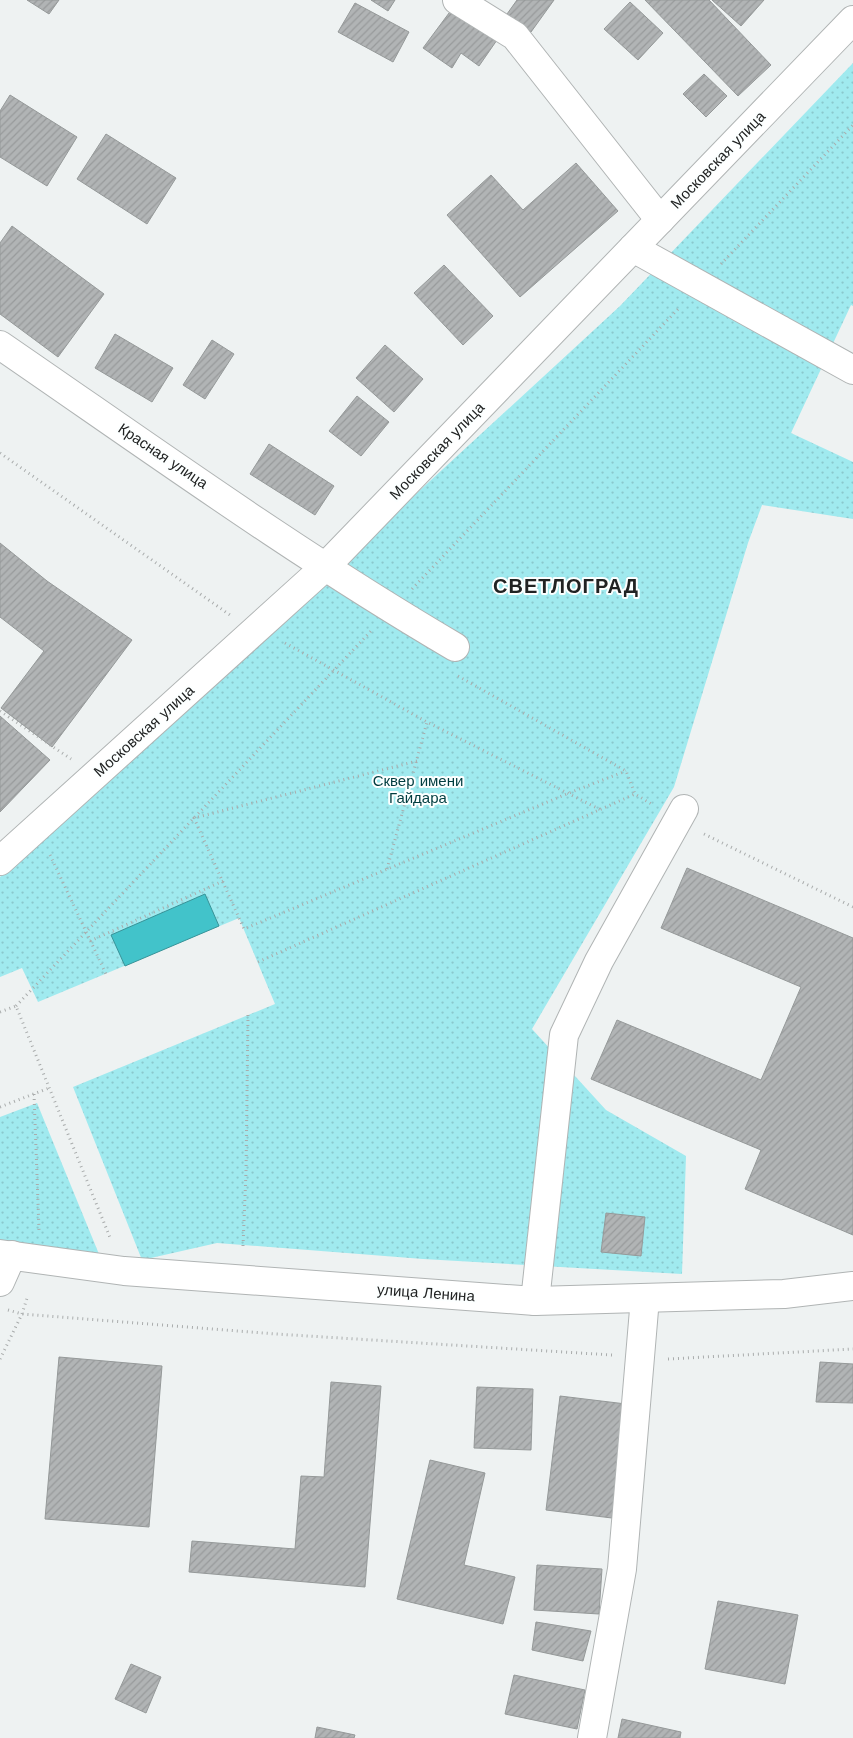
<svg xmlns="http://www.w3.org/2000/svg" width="853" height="1738" font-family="'Work Sans',sans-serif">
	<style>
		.park { fill: url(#park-dots) }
		.water { fill: #42c3ca; stroke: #389398 }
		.building { fill: url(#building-hatch); stroke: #959999 }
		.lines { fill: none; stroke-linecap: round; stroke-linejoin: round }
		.minor-casing { stroke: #b0b4b4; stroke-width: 30 }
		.path { stroke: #a9acac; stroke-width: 3; stroke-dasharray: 1 4; stroke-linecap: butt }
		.minor { stroke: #fff; stroke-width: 28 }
		.labels { text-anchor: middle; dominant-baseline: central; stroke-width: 4; stroke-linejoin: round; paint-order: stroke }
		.street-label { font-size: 15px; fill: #212323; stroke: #fcffff }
		.park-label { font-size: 15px; fill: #003d40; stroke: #fcffff }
		.district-label { font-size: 20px; font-weight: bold; letter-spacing: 1px; fill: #212323; stroke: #fcffff }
	</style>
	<defs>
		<pattern id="park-dots" width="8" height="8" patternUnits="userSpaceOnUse" patternTransform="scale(1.25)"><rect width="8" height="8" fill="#a0eaef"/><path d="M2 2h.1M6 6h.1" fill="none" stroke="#8ac8cd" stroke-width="1.8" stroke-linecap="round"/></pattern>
		<pattern id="building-hatch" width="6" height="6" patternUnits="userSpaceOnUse" patternTransform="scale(1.25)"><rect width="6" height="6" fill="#b1b4b5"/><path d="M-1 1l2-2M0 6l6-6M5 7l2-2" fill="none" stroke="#989a9b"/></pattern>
	</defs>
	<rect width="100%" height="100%" fill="#eef2f2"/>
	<g class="park">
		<polygon points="853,63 853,306 851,305 791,433 853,462 853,519 762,505 748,543 674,787 532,1029 606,1110 686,1156 682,1274 423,1259 217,1243 142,1260 73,1087 275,1004 239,918 38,1002 22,968 0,977 0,877 620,306"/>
		<polygon points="37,1103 101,1259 0,1244 0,1117"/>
	</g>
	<polygon class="water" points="205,894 219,926 125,966 111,935"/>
	<g class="building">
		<polygon points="27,0 59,0 49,14"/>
		<polygon points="371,0 395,0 388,11"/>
		<polygon points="517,0 554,0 531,32 507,14"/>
		<polygon points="645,0 709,0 771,65 738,96"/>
		<polygon points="712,0 764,0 741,26"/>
		<polygon points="630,2 663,33 638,60 604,29"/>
		<polygon points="355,3 409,32 393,62 338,32"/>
		<polygon points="452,9 497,40 479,66 461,53 452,68 423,48"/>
		<polygon points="704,74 727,96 706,117 683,94"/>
		<polygon points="10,95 77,137 47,186 0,157 0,111"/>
		<polygon points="106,134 176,178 147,224 77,179"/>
		<polygon points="576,163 618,211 520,297 447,215 491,175 523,210"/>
		<polygon points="12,226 104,294 58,357 0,314 0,243"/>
		<polygon points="444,265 493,316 463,345 414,293"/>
		<polygon points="115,334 173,368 152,402 95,368"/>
		<polygon points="212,340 234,354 205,399 183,385"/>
		<polygon points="385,345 423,379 394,412 356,378"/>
		<polygon points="357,396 389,422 361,456 329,431"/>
		<polygon points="269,444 334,486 315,515 250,474"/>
		<polygon points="0,543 47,581 132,640 52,747 1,708 44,651 0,617"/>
		<polygon points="0,716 50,760 0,812"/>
		<polygon points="687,868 853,938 853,1235 745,1189 761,1150 591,1079 617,1020 761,1080 801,987 661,928"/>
		<polygon points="606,1213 645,1217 641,1256 601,1252"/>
		<polygon points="59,1357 162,1366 149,1527 45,1519"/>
		<polygon points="820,1362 853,1364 853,1403 816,1402"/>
		<polygon points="331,1382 381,1386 365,1587 189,1572 192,1541 295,1549 301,1476 324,1477"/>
		<polygon points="477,1387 533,1389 531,1450 474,1448"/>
		<polygon points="560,1396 626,1404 612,1518 546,1510"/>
		<polygon points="430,1460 485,1473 464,1565 515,1577 503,1624 397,1599"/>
		<polygon points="537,1565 602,1569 599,1614 534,1610"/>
		<polygon points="718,1601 798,1615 785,1684 705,1669"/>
		<polygon points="536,1622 591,1631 583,1661 532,1650"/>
		<polygon points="131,1664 161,1677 146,1713 115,1699"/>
		<polygon points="514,1675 585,1690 577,1729 505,1714"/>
		<polygon points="622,1719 681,1732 680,1738 618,1738"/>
		<polygon points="317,1727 355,1735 354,1738 315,1738"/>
	</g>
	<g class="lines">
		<g class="minor-casing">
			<g id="minor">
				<polyline points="457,0 515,36 660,220"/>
				<polyline points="633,248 853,370"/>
				<path d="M0 345C150 448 298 555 455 647"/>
				<polyline points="0,861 325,567 853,20"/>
				<polyline points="0,1254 124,1271 535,1301 784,1294 853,1286"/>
				<polyline points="0,1282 12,1255"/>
				<polyline points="535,1301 564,1035 599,961 684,809"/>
				<polyline points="592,1738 622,1569 645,1298"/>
			</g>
		</g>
		<g class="path">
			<polyline points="721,264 853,125"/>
			<polyline points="0,453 230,615"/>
			<polyline points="412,589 680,307"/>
			<polyline points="285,643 427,722 601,810"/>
			<polyline points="458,676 626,771 635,794 653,805"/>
			<polyline points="0,711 71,759"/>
			<polyline points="417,761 194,818 244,929 569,793 626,771"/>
			<polyline points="704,834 853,907"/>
			<polyline points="50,855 106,974"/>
			<polyline points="387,869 427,722"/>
			<polyline points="90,941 223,881"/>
			<polyline points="258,962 635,794"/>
			<polyline points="16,1006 371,631"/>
			<polyline points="0,1012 16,1006 111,1240"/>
			<polyline points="34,1094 39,1230"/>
			<polyline points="0,1107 49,1088"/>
			<polyline points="243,1246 246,1172 248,1015"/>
			<polyline points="8,1310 22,1314 276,1334 612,1355"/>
			<polyline points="0,1359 22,1314 28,1295"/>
			<polyline points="668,1359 853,1349"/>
		</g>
		<use href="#minor" class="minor"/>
	</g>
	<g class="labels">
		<g class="street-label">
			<text transform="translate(718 160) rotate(-46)">Московская улица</text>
			<text transform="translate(437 451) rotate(-46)">Московская улица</text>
			<text transform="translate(163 456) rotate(34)">Красная улица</text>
			<text transform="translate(144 731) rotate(-42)">Московская улица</text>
			<text transform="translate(426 1293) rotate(4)">улица Ленина</text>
		</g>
		<g class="park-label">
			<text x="418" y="781">Сквер имени<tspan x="418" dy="17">Гайдара</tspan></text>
		</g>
		<g class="district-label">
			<text x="566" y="586">СВЕТЛОГРАД</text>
		</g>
	</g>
</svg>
